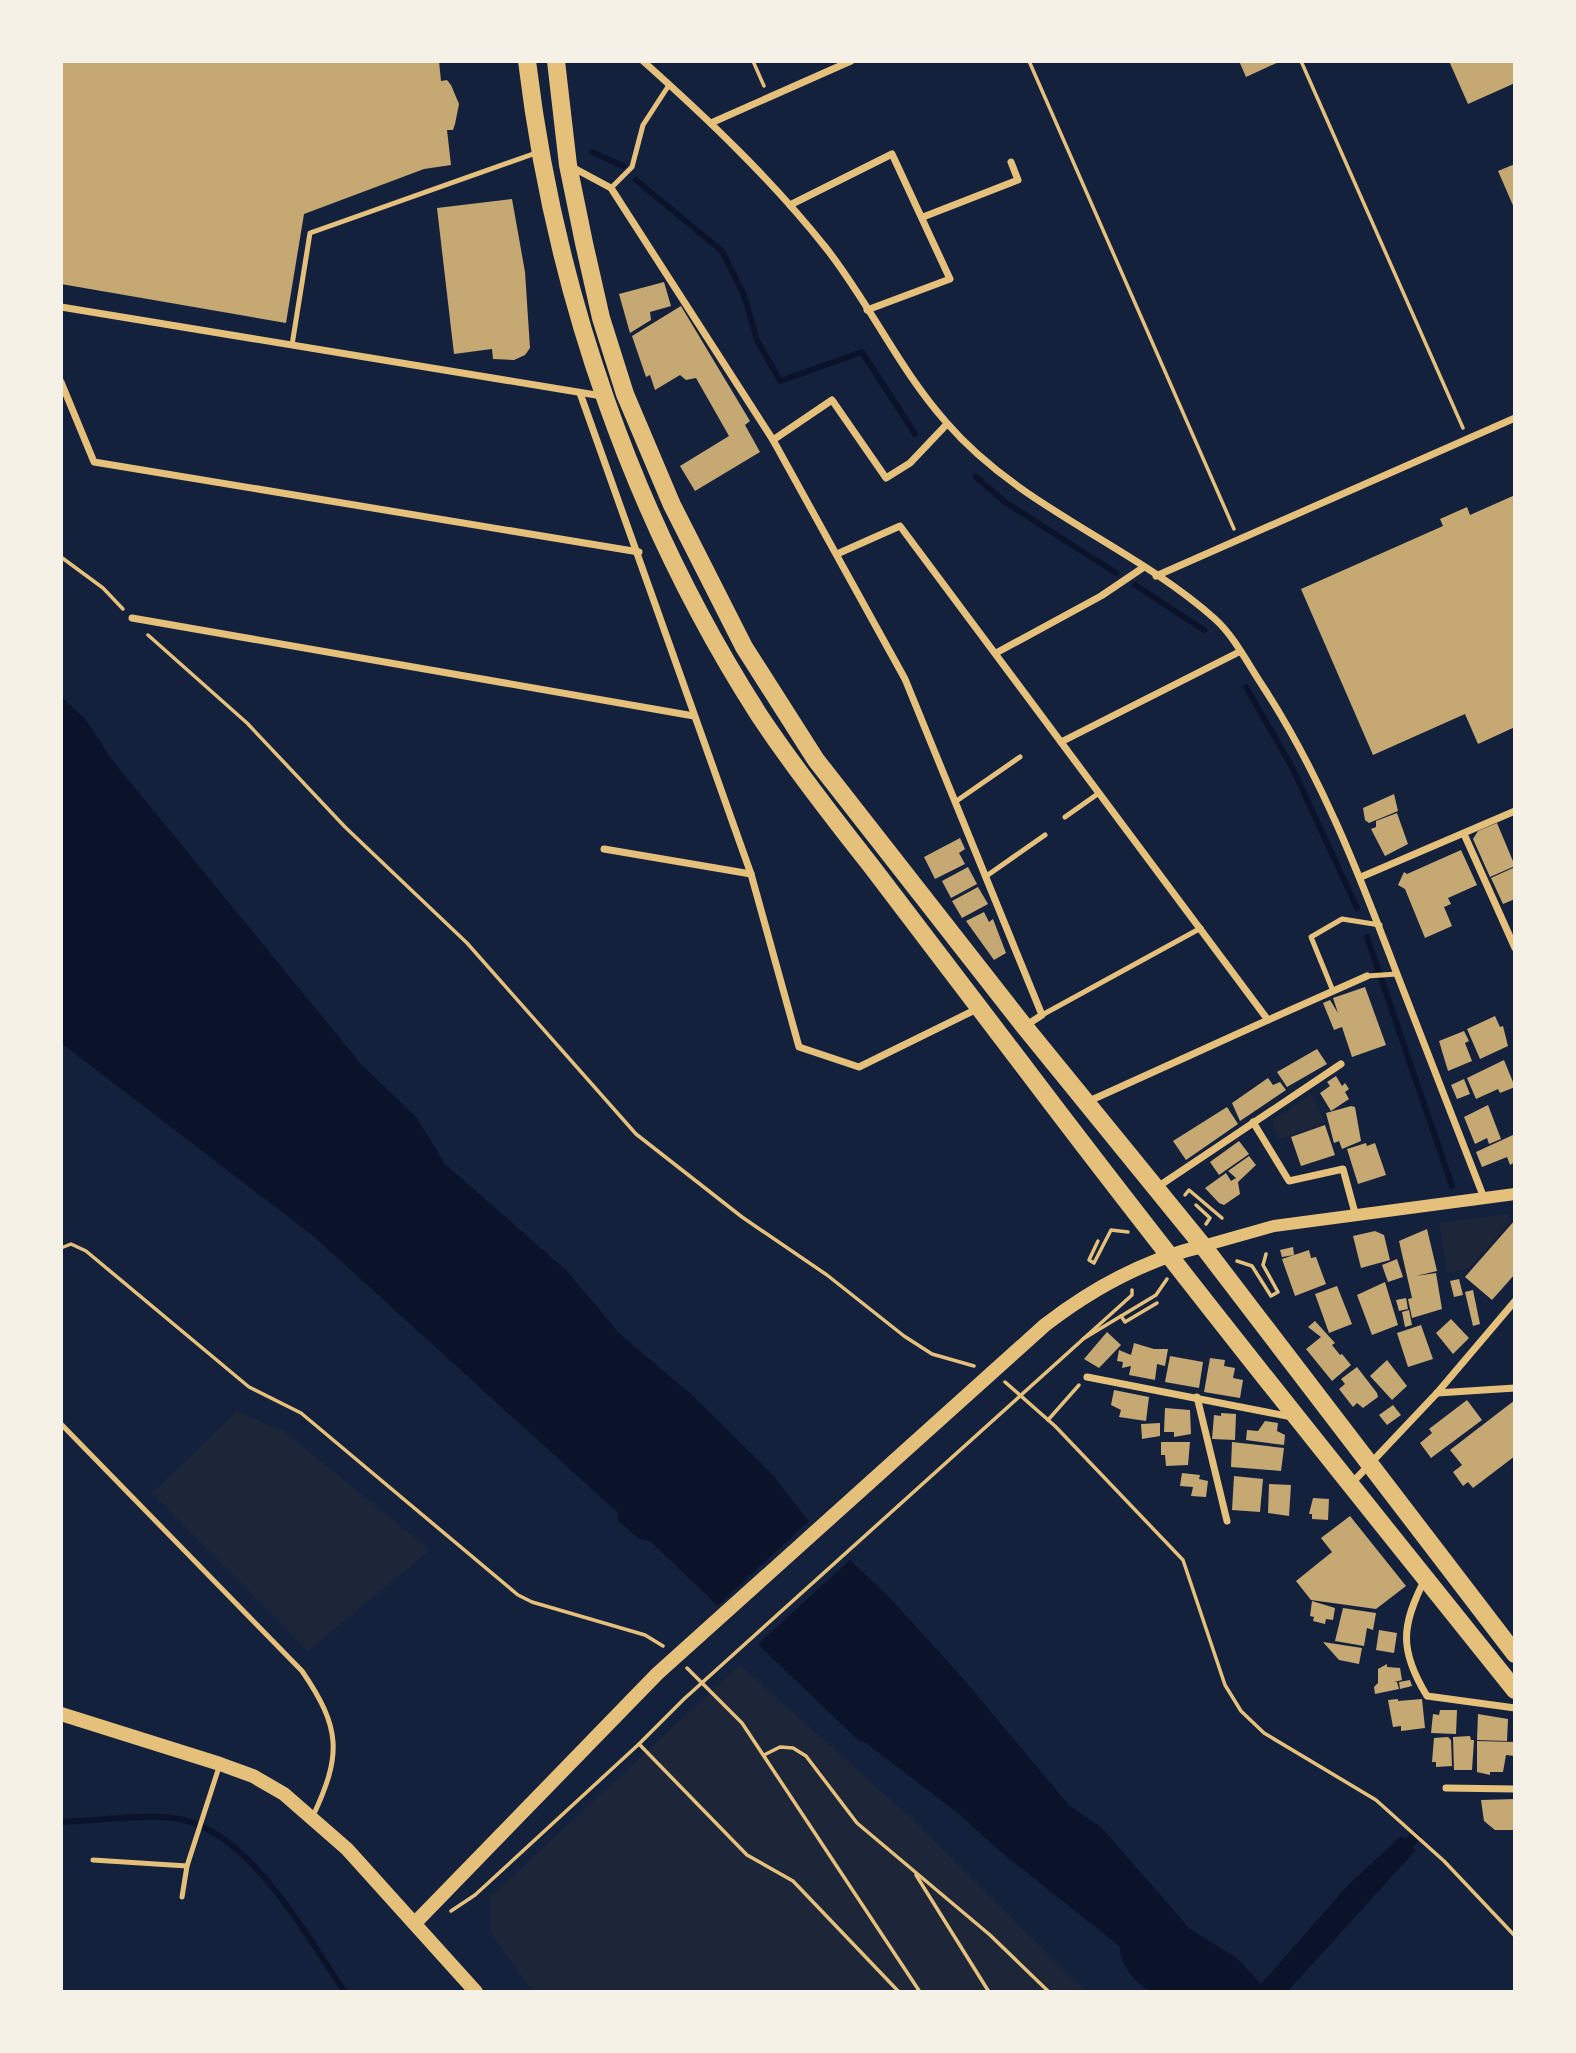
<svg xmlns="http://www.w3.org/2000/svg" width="1576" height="2053" font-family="Commissioner,sans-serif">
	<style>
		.green { fill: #1d2539 }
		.water { fill: #0b132b }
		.pier { fill: #14213d }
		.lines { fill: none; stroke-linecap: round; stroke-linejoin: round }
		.stream { stroke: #0b132b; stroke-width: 6 }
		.building { fill: #c6a872 }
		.path { stroke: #e5c07b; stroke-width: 3.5 }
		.service { stroke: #e5c07b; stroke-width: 5 }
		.minor { stroke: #e5c07b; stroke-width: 7 }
		.tertiary { stroke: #e5c07b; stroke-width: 12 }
		.secondary { stroke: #e5c07b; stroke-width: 14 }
		.trunk { stroke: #e5c07b; stroke-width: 18 }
	</style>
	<rect width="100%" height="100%" fill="#14213d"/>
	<g class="green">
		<polygon points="1311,1094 1325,1123 1279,1139 1273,1127 1274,1119"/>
		<polygon points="1509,1214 1510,1221 1468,1269 1447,1273 1439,1223"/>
		<polygon points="237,1411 285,1432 430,1550 308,1651 152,1493"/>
		<polygon points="740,1665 908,1815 1086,1992 533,1992 490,1932 491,1896"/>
	</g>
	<path class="water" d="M61 696 86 720 113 761 361 1064 417 1118 445 1164 566 1270 619 1333 693 1396 774 1476 805 1517 889 1597 960 1675 1069 1805 1102 1828 1190 1929 1237 1958 1261 1984 1348 1885 1401 1836 1405 1839 1414 1830 1422 1837 1413 1847 1416 1850 1287 1992H1151C1133 1982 1122 1966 1119 1946L996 1848 960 1815 866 1743 859 1741 650 1541 639 1539 618 1521V1513L312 1235 61 1043Z"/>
	<polygon class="pier" points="812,1518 853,1557 755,1647 715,1608"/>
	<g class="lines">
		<g class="stream">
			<polyline points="592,152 623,166"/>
			<polyline points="636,180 722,251 744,295 757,340 780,381 862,352 915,434"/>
			<polyline points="976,477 1005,502 1116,573"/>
			<polyline points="1135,585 1204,630"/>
			<polyline points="1246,687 1292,767 1357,908"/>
			<polyline points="1367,937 1452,1186"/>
			<path d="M61 1822C93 1821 144 1814 173 1818 249 1827 305 1935 345 1992"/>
		</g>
	</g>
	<g class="building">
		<polygon points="61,61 439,61 441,81 447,80 451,85 459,104 455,124 453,130 447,130 451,165 424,169 304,214 286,323 61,284"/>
		<polygon points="1239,61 1281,61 1246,77"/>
		<polygon points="1449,61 1515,61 1515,83 1468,104"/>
		<polygon points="1515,164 1515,210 1498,171"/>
		<polygon points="512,199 525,272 530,348 525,355 514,360 493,359 492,349 454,354 437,208"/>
		<polygon points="664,282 671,306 650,312 651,320 630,333 619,294"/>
		<polygon points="681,306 750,421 745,425 760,452 695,491 680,466 729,436 696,378 686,380 680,375 655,390 650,375 646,377 632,336"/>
		<polygon points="1515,495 1515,727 1478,744 1465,714 1373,755 1301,589 1443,526 1440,519 1467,507 1470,515"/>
		<polygon points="1394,794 1398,811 1369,823 1365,820 1363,808"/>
		<polygon points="1397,813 1408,844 1385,856 1371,829 1376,827 1376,821"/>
		<polygon points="1497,823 1515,866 1490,877 1473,839 1478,831"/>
		<polygon points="960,838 965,849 959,853 965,864 935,879 924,857"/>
		<polygon points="1461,850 1477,885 1448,898 1451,904 1444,907 1452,926 1425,938 1405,889 1398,885 1404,872 1407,874"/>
		<polygon points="968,867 977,884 951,898 942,881"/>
		<polygon points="1515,867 1515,899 1503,904 1491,878"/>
		<polygon points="978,887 988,904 962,918 952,901"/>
		<polygon points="984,912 989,922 993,919 1006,953 994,960 966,921"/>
		<polygon points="1365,987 1386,1045 1352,1057 1342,1027 1334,1030 1323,1003 1330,1000 1338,1013 1333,998"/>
		<polygon points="1495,1016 1500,1027 1503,1026 1508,1046 1480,1059 1467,1029"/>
		<polygon points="1464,1031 1469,1041 1465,1043 1472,1061 1448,1071 1439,1041"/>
		<polygon points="1317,1049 1327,1064 1287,1087 1277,1072"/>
		<polygon points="1504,1060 1515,1087 1500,1093 1498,1089 1476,1099 1467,1078"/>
		<polygon points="1336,1076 1342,1086 1345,1083 1349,1089 1345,1092 1349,1099 1331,1111 1320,1093 1330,1086 1327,1082"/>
		<polygon points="1268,1078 1273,1085 1280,1082 1286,1090 1240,1121 1232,1103"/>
		<polygon points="1464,1079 1470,1094 1457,1099 1451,1085"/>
		<polygon points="1488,1105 1501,1139 1489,1144 1487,1138 1475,1144 1464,1117"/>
		<polygon points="1351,1106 1355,1107 1361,1141 1342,1149 1339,1141 1334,1143 1326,1113"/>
		<polygon points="1227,1107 1238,1124 1186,1160 1173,1141"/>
		<polygon points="1325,1125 1335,1155 1301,1166 1291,1137"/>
		<polygon points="1515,1134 1515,1162 1510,1165 1507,1157 1482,1167 1476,1152"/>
		<polygon points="1239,1141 1249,1154 1219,1175 1210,1162"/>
		<polygon points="1366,1143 1367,1146 1375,1143 1386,1175 1358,1184 1347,1149"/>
		<polygon points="1249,1156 1256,1165 1238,1182 1240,1194 1224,1205 1219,1203 1205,1188 1226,1173 1231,1181 1236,1178 1228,1171"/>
		<polygon points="1515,1220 1515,1274 1492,1300 1465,1277"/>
		<polygon points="1427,1229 1437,1271 1416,1276 1436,1273 1442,1309 1412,1318 1408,1299 1412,1298 1399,1241"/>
		<polygon points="1375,1231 1384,1235 1390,1260 1361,1268 1353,1236"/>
		<polygon points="1293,1247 1294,1255 1282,1257 1280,1250"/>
		<polygon points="1309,1250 1311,1258 1316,1257 1326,1284 1295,1296 1282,1259"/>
		<polygon points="1397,1259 1403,1277 1388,1282 1382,1265"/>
		<polygon points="1459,1279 1463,1295 1454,1297 1450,1281"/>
		<polygon points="1385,1282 1398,1325 1372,1335 1357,1295"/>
		<polygon points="1337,1286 1352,1324 1329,1333 1315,1294"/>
		<polygon points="1473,1290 1480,1324 1473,1326 1465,1292"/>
		<polygon points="1406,1298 1408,1309 1399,1311 1396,1300"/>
		<polygon points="1409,1310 1412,1325 1405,1327 1402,1312"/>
		<polygon points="1451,1319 1469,1338 1453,1354 1436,1333"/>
		<polygon points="1315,1321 1335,1343 1332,1345 1340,1355 1342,1354 1351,1365 1332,1381 1306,1349 1321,1337 1308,1327"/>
		<polygon points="1421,1325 1433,1359 1408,1367 1397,1333"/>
		<polygon points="1107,1332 1121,1345 1099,1368 1084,1359"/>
		<polygon points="1134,1343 1154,1349 1168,1349 1165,1366 1157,1364 1155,1380 1129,1375 1131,1366 1122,1368 1123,1362 1117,1361 1119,1350 1131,1355"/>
		<polygon points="1170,1356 1203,1362 1199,1388 1165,1382"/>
		<polygon points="1210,1358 1225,1360 1224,1366 1235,1368 1233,1378 1243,1380 1240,1398 1204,1392"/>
		<polygon points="1387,1360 1407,1386 1392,1400 1370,1376"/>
		<polygon points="1357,1367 1377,1393 1378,1397 1363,1408 1357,1403 1353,1407 1339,1389 1345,1384 1341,1379"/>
		<polygon points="1114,1390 1149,1397 1146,1421 1119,1417 1121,1410 1111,1405"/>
		<polygon points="1467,1400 1482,1420 1431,1458 1420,1443 1432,1433 1429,1429"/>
		<polygon points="1515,1400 1515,1456 1473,1488 1468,1482 1463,1486 1453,1472 1462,1465 1450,1450"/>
		<polygon points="1393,1405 1401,1415 1387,1425 1379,1415"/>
		<polygon points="1165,1408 1190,1410 1191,1434 1174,1437 1174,1432 1164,1432"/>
		<polygon points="1221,1413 1236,1414 1235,1440 1212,1439 1214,1415 1221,1416"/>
		<polygon points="1265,1421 1278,1423 1277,1431 1285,1435 1284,1445 1246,1440 1247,1430 1258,1431"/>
		<polygon points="1160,1423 1160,1436 1142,1439 1141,1424"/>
		<polygon points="1161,1442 1190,1442 1188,1465 1166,1466 1165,1455 1161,1455"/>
		<polygon points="1232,1442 1284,1448 1281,1471 1231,1467"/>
		<polygon points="1182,1473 1200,1475 1199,1479 1208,1481 1206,1497 1191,1496 1193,1487 1180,1486"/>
		<polygon points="1234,1476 1263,1479 1260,1512 1232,1510"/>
		<polygon points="1269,1484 1291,1485 1289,1516 1268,1513"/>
		<polygon points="1313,1498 1329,1499 1328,1520 1312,1519 1312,1514 1309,1514"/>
		<polygon points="1350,1516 1406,1586 1376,1609 1311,1600 1296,1581 1332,1552 1321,1538"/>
		<polygon points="1312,1601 1335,1608 1333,1620 1326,1619 1325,1624 1313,1621 1314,1617 1310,1616"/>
		<polygon points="1343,1608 1376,1613 1373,1630 1367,1628 1364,1646 1335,1641"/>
		<polygon points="1379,1630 1397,1633 1394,1653 1376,1650"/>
		<polygon points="1323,1642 1362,1648 1359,1664 1339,1660"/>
		<polygon points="1387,1664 1387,1667 1400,1668 1402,1680 1394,1682 1397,1682 1399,1689 1375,1694 1374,1687 1378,1683 1378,1669"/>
		<polygon points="1410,1680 1412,1686 1400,1689 1399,1682"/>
		<polygon points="1398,1699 1398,1701 1422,1699 1425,1728 1401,1731 1401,1726 1393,1727 1388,1700"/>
		<polygon points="1440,1710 1457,1710 1456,1734 1431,1733 1433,1714 1439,1715"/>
		<polygon points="1478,1714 1508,1719 1507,1741 1477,1740"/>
		<polygon points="1470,1736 1471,1740 1474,1740 1472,1770 1454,1770 1453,1737"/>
		<polygon points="1448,1737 1451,1740 1452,1766 1436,1767 1436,1762 1432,1762 1434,1738"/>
		<polygon points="1477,1741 1515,1742 1515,1756 1506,1755 1503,1772 1490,1772 1490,1775 1477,1772"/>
		<polygon points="1515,1799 1515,1830 1495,1830 1484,1821 1481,1800"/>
	</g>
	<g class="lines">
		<g class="path">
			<polyline points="753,61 764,86"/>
			<polyline points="1029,61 1234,529"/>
			<polyline points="1301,61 1463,428"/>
			<polyline points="61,557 103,588 123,609"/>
			<polyline points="148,635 247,723 345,827 467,943 636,1134 742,1217 827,1275 904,1336 932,1354 974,1366"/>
			<polyline points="1185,1195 1189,1190 1222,1218"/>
			<polyline points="1196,1205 1210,1218 1206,1224"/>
			<polyline points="1098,1241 1089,1260 1094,1263 1111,1230 1128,1232"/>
			<polyline points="61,1248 71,1244 86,1251 249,1387 301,1413 518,1595 532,1602 645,1635 663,1646"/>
			<polyline points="1237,1261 1252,1266 1271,1296 1278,1292 1263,1265 1266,1254"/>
			<polyline points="1121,1316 1125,1322 1157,1303"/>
			<polyline points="1083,1339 1156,1295 1167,1279"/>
			<polyline points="1005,1382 1055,1426 1183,1560 1225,1685 1241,1711 1264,1733 1376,1800 1444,1861 1515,1936"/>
			<polyline points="1048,1420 1079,1385"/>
			<polyline points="687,1668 742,1723 920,1992"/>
			<polyline points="639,1744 747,1855 793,1881 899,1992"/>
			<polyline points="764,1755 780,1747 793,1748 806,1756 857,1823 990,1935 1049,1992"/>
			<polyline points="916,1875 989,1992"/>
			<polyline points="451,1911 475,1895 639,1744 684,1699 1132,1295 1132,1290"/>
		</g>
		<g class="service">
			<polyline points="611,188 632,167 643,125 669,85"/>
			<polyline points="292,345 310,233 536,153"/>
			<polyline points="955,802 1020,757"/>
			<polyline points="1065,817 1099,793"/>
			<polyline points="985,877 1045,835"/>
			<polyline points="1367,976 1397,974"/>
			<polyline points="1333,991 1311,937 1342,919 1380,925"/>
			<polyline points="1042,1015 1201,928"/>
			<path d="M61 1424 302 1671C341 1728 342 1754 313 1816"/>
			<polyline points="93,1860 187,1866"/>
			<polyline points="182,1897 187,1866 219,1767"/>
		</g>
		<g class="minor">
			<path d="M643 61C708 119 772 180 826 248 870 304 899 369 946 422 1020 508 1132 545 1215 619 1234 636 1248 664 1262 685 1321 775 1359 874 1397 974 1426 1049 1455 1124 1484 1198"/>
			<polyline points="711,123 851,61"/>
			<polyline points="570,166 611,188 773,440 905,679 1042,1015 1025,1026"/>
			<polyline points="790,205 892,154 950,279 867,310"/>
			<polyline points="923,217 1018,180 1011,162"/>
			<polyline points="61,307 602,396"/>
			<polyline points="61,382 94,462 639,552"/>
			<polyline points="580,393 751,874 799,1047 859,1067 979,1008"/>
			<polyline points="773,440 832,400 886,478 910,463 947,424"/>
			<polyline points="837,554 900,526 1268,1020 1087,1102"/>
			<polyline points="1156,576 1515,418"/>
			<polyline points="132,618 694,716"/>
			<polyline points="996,653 1101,596 1144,567"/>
			<polyline points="1061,742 1239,652"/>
			<polyline points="1464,834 1515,948"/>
			<polyline points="604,849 751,874"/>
			<polyline points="1361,877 1515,811"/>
			<polyline points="1268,1020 1367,976"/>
			<polyline points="1253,1122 1289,1181 1343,1169 1355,1213"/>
			<polyline points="1156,1188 1341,1064"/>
			<polyline points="1087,1377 1292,1417"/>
			<polyline points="1437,1393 1515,1388"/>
			<polyline points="1197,1397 1227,1521"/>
			<polyline points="1351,1484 1437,1393 1515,1301"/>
			<path d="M1425 1579C1401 1626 1399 1650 1427 1696L1515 1708"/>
			<polyline points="1446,1788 1515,1789"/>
		</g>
		<polyline class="tertiary" points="1203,1246 1274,1226 1515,1194"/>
		<g class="secondary">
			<polyline points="61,1714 220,1764 253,1776 284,1794 347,1849 476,1992"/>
			<path d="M416 1922 657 1674 1045 1325C1093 1288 1144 1260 1203 1246"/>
		</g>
		<g class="trunk">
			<path d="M527 61C555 293 633 518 759 715 793 766 831 815 869 863 920 930 971 997 1022 1064 1182 1276 1349 1483 1515 1690"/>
			<polyline points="556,61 568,165 584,243 601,318 625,394 672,505 744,647 816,760 1024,1026 1203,1246 1515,1654"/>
		</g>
	</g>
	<rect width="1576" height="2053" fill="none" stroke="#f6f1e7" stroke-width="126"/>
</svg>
